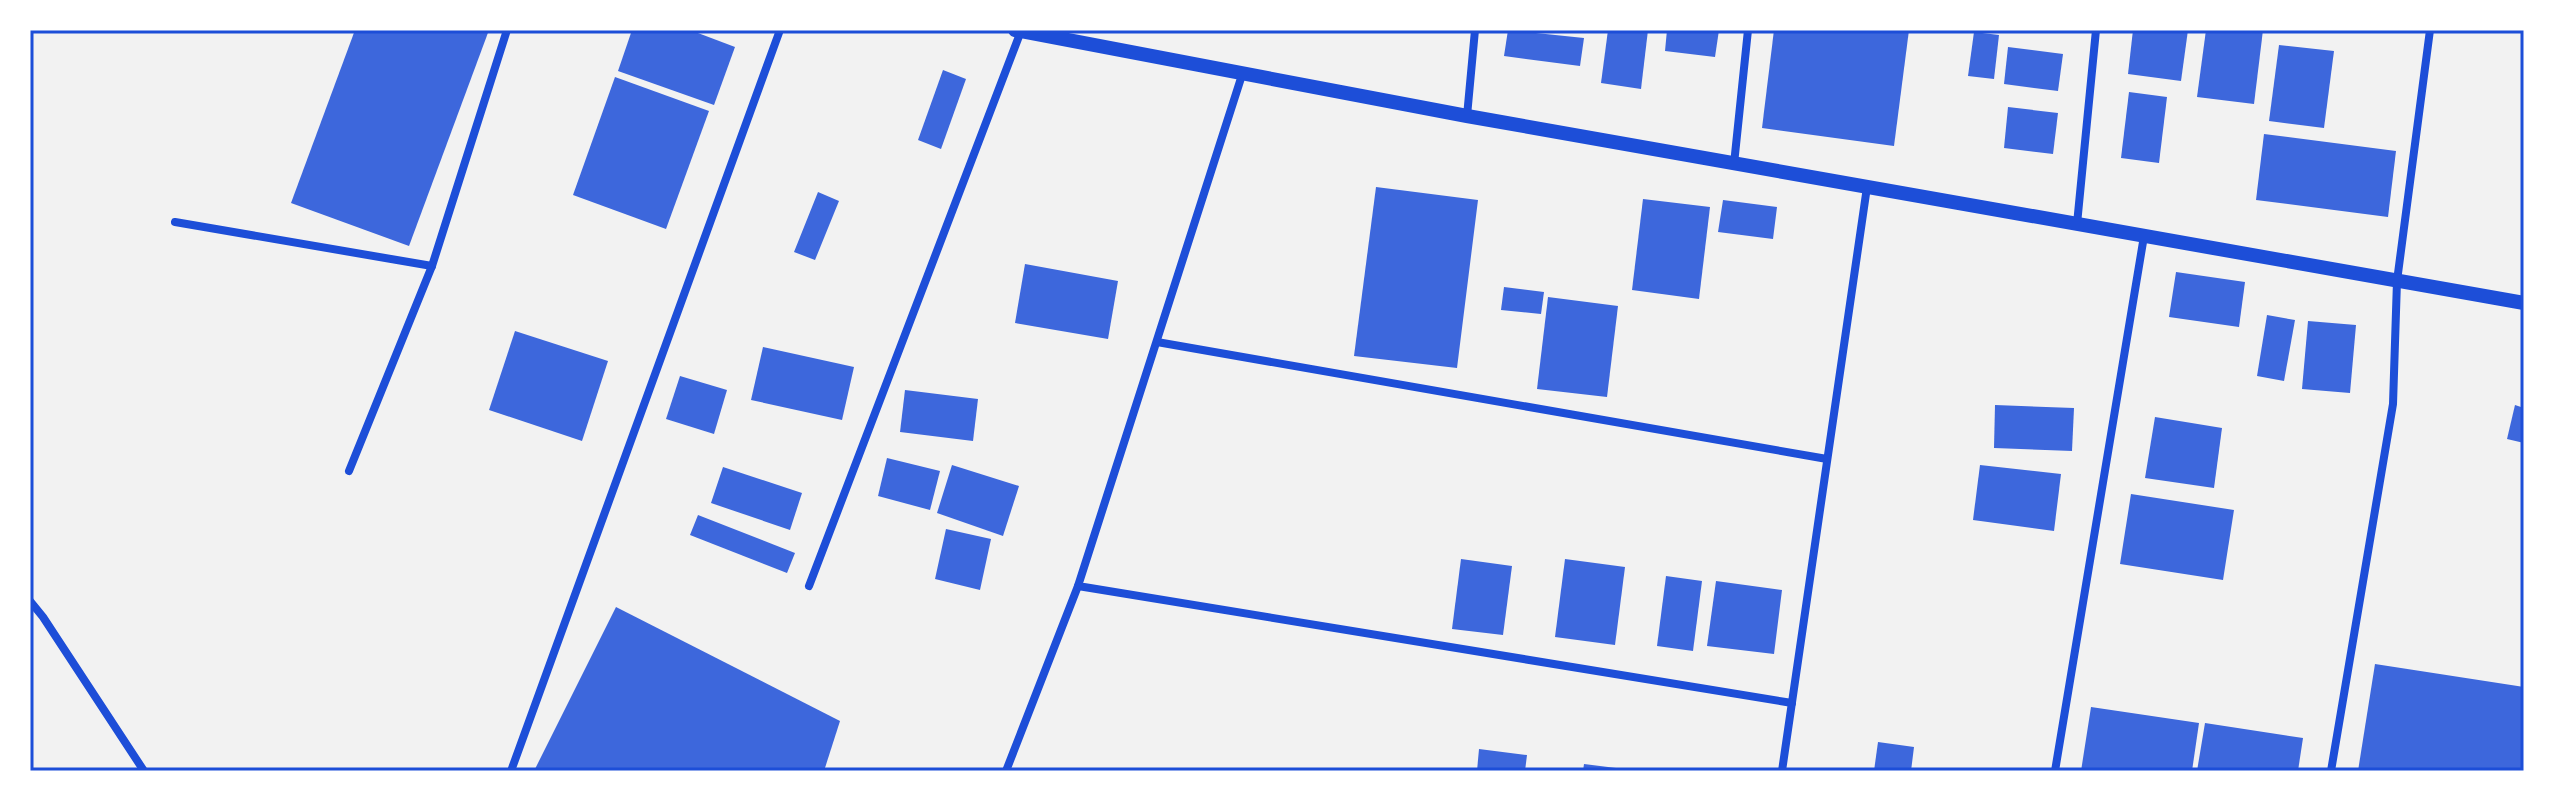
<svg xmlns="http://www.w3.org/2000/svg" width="2554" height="801" font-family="Bitter,serif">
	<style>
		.building { fill: #3d67dc }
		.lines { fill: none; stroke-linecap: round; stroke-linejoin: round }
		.minor { stroke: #1d4ed8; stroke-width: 8 }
		.tertiary { stroke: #1d4ed8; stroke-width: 14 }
		.neatline { fill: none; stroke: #1d4ed8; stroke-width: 3 }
	</style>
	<rect width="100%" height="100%" fill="#f2f2f2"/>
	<g class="building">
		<polygon points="355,30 489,30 409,246 291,203"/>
		<polygon points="632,30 690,30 735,47 714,105 618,71"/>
		<polygon points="1508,30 1584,38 1580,66 1504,56"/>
		<polygon points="1608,30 1648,30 1641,89 1601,83"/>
		<polygon points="1667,30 1719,30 1715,57 1665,51"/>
		<polygon points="1774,30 1909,30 1894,146 1762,128"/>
		<polygon points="2133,30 2188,30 2181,81 2128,74"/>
		<polygon points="2206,30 2263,30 2254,104 2197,97"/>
		<polygon points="1974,32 1999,35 1994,79 1968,76"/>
		<polygon points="2279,45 2334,51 2324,128 2269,121"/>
		<polygon points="2008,47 2063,54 2058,91 2004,84"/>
		<polygon points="943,70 966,79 941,149 918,140"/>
		<polygon points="615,77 709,111 666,229 573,195"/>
		<polygon points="2129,92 2167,97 2159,163 2121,158"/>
		<polygon points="2008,107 2058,113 2053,154 2004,148"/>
		<polygon points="2264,134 2396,151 2388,217 2256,200"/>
		<polygon points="1376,187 1478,200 1457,368 1354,356"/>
		<polygon points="818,192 839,201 815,260 794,252"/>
		<polygon points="1643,199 1710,207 1699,299 1632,290"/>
		<polygon points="1723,200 1777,207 1773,239 1718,232"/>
		<polygon points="1025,264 1118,281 1108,339 1015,323"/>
		<polygon points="2176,272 2245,282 2239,327 2169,317"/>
		<polygon points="1504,287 1544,292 1541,314 1501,310"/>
		<polygon points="1548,297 1618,306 1607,397 1537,389"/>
		<polygon points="2267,315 2295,320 2284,381 2257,376"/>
		<polygon points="2308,321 2356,325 2350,393 2302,389"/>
		<polygon points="515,331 608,361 582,441 489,410"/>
		<polygon points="763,347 854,367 842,420 751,400"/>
		<polygon points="680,376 727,390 714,434 666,419"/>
		<polygon points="905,390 978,399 973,441 900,432"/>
		<polygon points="1995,405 2074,408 2072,451 1994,448"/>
		<polygon points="2515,405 2524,408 2524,443 2507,439"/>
		<polygon points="2155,417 2222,428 2214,488 2145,478"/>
		<polygon points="887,458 940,471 930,510 878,496"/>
		<polygon points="952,465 1019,486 1003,536 937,513"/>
		<polygon points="1980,465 2061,474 2054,531 1973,520"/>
		<polygon points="723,467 802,493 790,530 711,503"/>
		<polygon points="2131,494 2234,510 2223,580 2120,564"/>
		<polygon points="698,515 795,553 787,573 690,535"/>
		<polygon points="946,529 991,539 980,590 935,579"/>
		<polygon points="1461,559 1512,566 1503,635 1452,629"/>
		<polygon points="1565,559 1625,567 1615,645 1555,637"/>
		<polygon points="1666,576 1702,581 1693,651 1657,646"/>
		<polygon points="1716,581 1782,590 1774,654 1707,646"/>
		<polygon points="616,607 840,721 824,771 534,771"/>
		<polygon points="2375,664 2524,687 2524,771 2358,771"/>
		<polygon points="2091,707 2199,723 2192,771 2081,771"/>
		<polygon points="2205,723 2303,738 2298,771 2197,771"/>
		<polygon points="1878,742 1914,747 1911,771 1874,771"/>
		<polygon points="1479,749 1527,755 1525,771 1477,771"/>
		<polygon points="1584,764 1624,769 1624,771 1583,771"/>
	</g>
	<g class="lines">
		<g class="minor">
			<polyline points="1242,75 1078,586 1792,703"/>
			<polyline points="1467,116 1475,30"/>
			<polyline points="1734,164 1748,30"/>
			<polyline points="175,222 432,266"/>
			<polyline points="2077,224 2096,30"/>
			<polyline points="1157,342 1827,459"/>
			<polyline points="349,471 432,266 507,30"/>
			<polyline points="809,586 1021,31"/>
			<polyline points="30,601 43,617 144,771"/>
			<polyline points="511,771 780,30"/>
			<polyline points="1006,771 1078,586"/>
			<polyline points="1782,771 1867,187"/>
			<polyline points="2055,771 2144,236"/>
			<polyline points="2331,771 2393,404 2397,281 2430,30"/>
		</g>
		<polyline class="tertiary" points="1015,30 1467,116 2524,303"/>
	</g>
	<rect width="2554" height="801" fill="none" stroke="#ffffff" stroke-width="64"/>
	<rect x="32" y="32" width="2490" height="737" class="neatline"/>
</svg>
